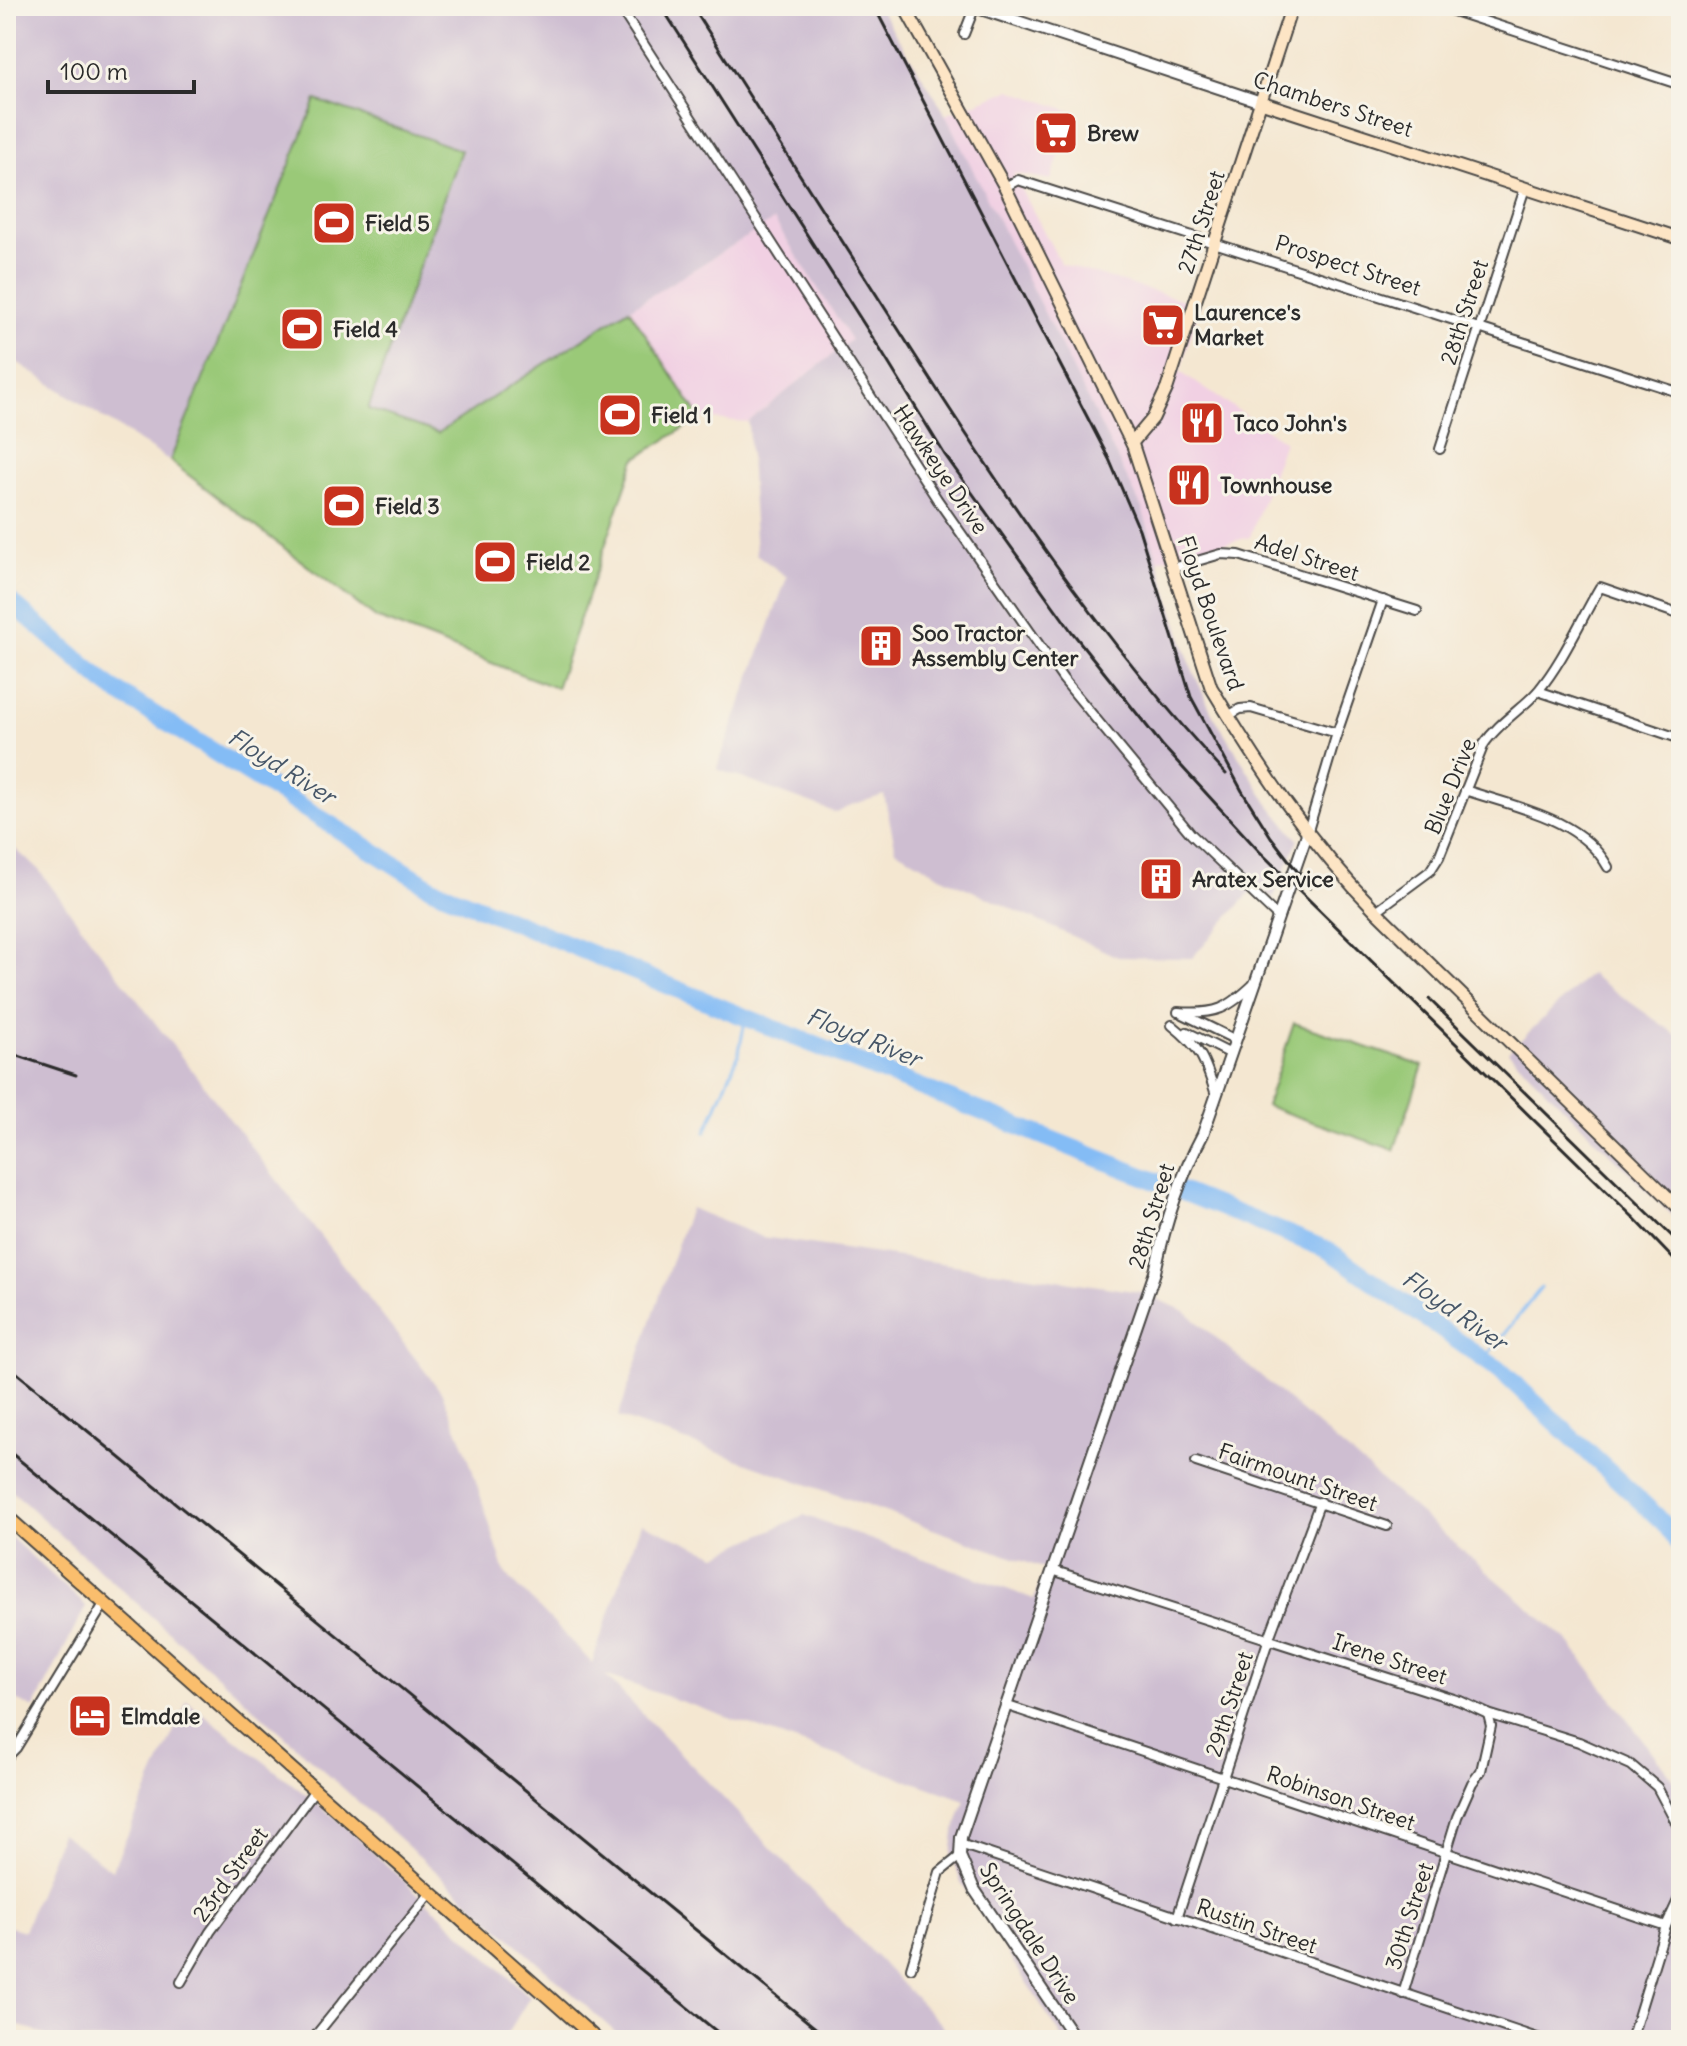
<svg xmlns="http://www.w3.org/2000/svg" width="1687" height="2046" font-family="Delius,sans-serif">
	<style>
		.built { fill: #f1d0e3 }
		.industrial { fill: #cebed1 }
		.green { fill: #9ac978; stroke: #627a52; stroke-width: 2 }
		.lines { fill: none; stroke-linecap: round; stroke-linejoin: round }
		.stream { stroke: #84bcf5; stroke-width: 3 }
		.river { stroke: #84bcf5; stroke-width: 18 }
		.minor-casing { stroke: #494744; stroke-width: 12 }
		.tertiary-casing { stroke: #494744; stroke-width: 14 }
		.secondary-casing { stroke: #494744; stroke-width: 15 }
		.primary-casing { stroke: #494744; stroke-width: 16 }
		.minor { stroke: #fff; stroke-width: 8 }
		.tertiary { stroke: #fff; stroke-width: 10 }
		.secondary { stroke: #fde5c5; stroke-width: 11 }
		.primary { stroke: #fabe6d; stroke-width: 12 }
		.rail { stroke: #2b2b2b; stroke-width: 3 }
		.labels { text-anchor: middle; dominant-baseline: central; stroke-width: 6; stroke-linejoin: round; paint-order: stroke }
		.street-label { font-size: 22px; fill: #2b2b2b; stroke: #f7f3e8 }
		.poi-label { font-size: 22px; font-weight: bold; fill: #2b2b2b; stroke: #f7f3e8; text-anchor: start }
		.water-label { font-size: 24px; font-style: italic; fill: #465668; stroke: #f7f3e8 }
	</style>
	<rect width="100%" height="100%" fill="#f7f3e8"/>
	<filter id="ink" filterUnits="userSpaceOnUse"><feTurbulence type="fractalNoise" baseFrequency=".0125" numOctaves="2"/><feDisplacementMap in="SourceGraphic" scale="16" xChannelSelector="R" yChannelSelector="G"/><feConvolveMatrix kernelMatrix="1 2 1 2 8 2 1 2 1" color-interpolation-filters="sRGB"/></filter>
	<filter id="wash" filterUnits="userSpaceOnUse"><feTurbulence type="fractalNoise" baseFrequency=".006" numOctaves="4" result="noise"/><feDisplacementMap in="SourceGraphic" scale="32" xChannelSelector="R" yChannelSelector="G"/><feGaussianBlur stdDeviation="1.8" result="paint"/><feColorMatrix in="noise" values="0 0 0 0 0 0 0 0 0 0 0 0 0 0 0 0 0 1.4 0 .05"/><feComposite in="paint" operator="in"/></filter>
	<g filter="url(#wash)">
		<rect width="100%" height="100%" fill="#f4e7d1"/>
		<g class="built">
			<polygon points="1010,90 1074,112 1051,180 1013,173 1061,264 1200,305 1180,372 1284,441 1250,537 1158,560 1142,508 945,115"/>
			<polygon points="774,220 851,340 748,422 700,418 629,309"/>
		</g>
		<g class="industrial">
			<polygon points="6,6 878,6 941,106 1142,508 1190,664 1212,713 1268,803 1298,840 1273,898 1257,885 1192,958 1118,957 944,878 896,850 884,795 851,805 837,813 717,769 787,577 756,554 748,422 851,340 774,220 629,309 437,433 368,409 461,150 316,100 170,461 6,355"/>
			<polygon points="6,841 39,870 94,944 442,1393 466,1450 505,1573 592,1663 641,1523 717,1555 804,1515 1034,1599 1045,1569 618,1417 690,1208 762,1237 1140,1292 1185,1311 1569,1642 1681,1790 1681,2040 1064,2040 961,1882 951,1854 954,1833 965,1800 605,1675 956,2040 624,2040 6,1486"/>
			<polygon points="1590,974 1681,1038 1681,1224 1508,1052"/>
			<polygon points="6,1533 86,1606 34,1708 6,1696"/>
			<polygon points="187,1701 339,1821 530,1997 503,2040 59,2040 6,2021 6,1926 24,1931 61,1833 112,1870"/>
		</g>
		<g class="green">
			<polygon points="316,100 461,150 368,409 438,433 629,309 700,418 635,459 556,688 376,618 170,461"/>
			<polygon points="1294,1023 1423,1066 1394,1150 1266,1106"/>
		</g>
		<g class="lines">
			<g class="stream">
				<polyline points="706,1132 738,1056 746,1017"/>
				<polyline points="1484,1359 1541,1288"/>
			</g>
			<polyline class="river" points="6,598 110,687 432,888 735,1013 1328,1250 1502,1372 1664,1523 1681,1546"/>
		</g>
	</g>
	<g filter="url(#ink)">
		<g class="lines">
			<g class="minor-casing">
				<g id="minor">
					<polyline points="619,6 937,499 1063,679 1191,834 1278,917"/>
					<polyline points="1438,6 1681,85"/>
					<polyline points="964,34 975,6"/>
					<polyline points="1005,187 1018,180 1681,393"/>
					<polyline points="1440,449 1525,188"/>
					<polyline points="1173,568 1221,554 1239,555 1417,611"/>
					<polyline points="1538,691 1681,739"/>
					<polyline points="1228,716 1240,709 1251,708 1337,733"/>
					<path d="M1465 790C1515 807 1581 818 1608 867"/>
					<polyline points="1307,834 1337,733 1383,600"/>
					<path d="M1376 911 1430 871 1439 857 1484 744C1499 722 1521 710 1538 691 1563 661 1580 621 1600 587L1681 615"/>
					<path d="M1178 1012C1216 1015 1228 1009 1255 983"/>
					<polyline points="1183,1014 1236,1040"/>
					<path d="M1172 1025C1201 1048 1205 1060 1216 1095"/>
					<polyline points="1187,1032 1231,1054"/>
					<polyline points="1196,1462 1387,1526"/>
					<polyline points="1052,1570 1460,1701 1488,1714 1579,1742 1631,1765 1657,1787 1681,1832"/>
					<polyline points="1005,1705 1666,1926"/>
					<polyline points="6,1758 16,1748 104,1604"/>
					<polyline points="960,1844 1543,2040"/>
					<polyline points="1177,1918 1269,1638 1320,1502"/>
					<polyline points="911,1968 940,1872 960,1856"/>
					<polyline points="181,1982 210,1932 314,1791"/>
					<polyline points="1403,1994 1457,1817 1472,1783 1481,1771 1491,1726 1488,1714"/>
					<polyline points="312,2040 430,1894"/>
					<polyline points="1631,2040 1666,1926 1681,1894"/>
				</g>
			</g>
			<g class="tertiary-casing">
				<g id="tertiary">
					<polyline points="972,6 1261,102"/>
					<path d="M1076 2040 974 1889 960 1856 961 1837 1155 1272C1165 1223 1179 1179 1203 1134L1307 834"/>
				</g>
			</g>
			<g class="secondary-casing">
				<g id="secondary">
					<path d="M904 6 1005 187 1133 446 1211 687C1259 767 1310 844 1376 911L1681 1210"/>
					<polyline points="1261,102 1681,239"/>
					<polyline points="1132,443 1153,418 1167,388 1292,6"/>
				</g>
			</g>
			<g class="primary-casing">
				<polyline id="primary" points="6,1516 597,2040"/>
			</g>
			<use href="#minor" class="minor"/>
			<use href="#tertiary" class="tertiary"/>
			<use href="#secondary" class="secondary"/>
			<use href="#primary" class="primary"/>
			<g class="rail">
				<polyline points="661,6 878,346 945,455 1072,632 1162,745 1259,851 1634,1218 1681,1267"/>
				<path d="M692 6C760 113 828 220 897 327 996 483 1099 638 1226 774"/>
				<polyline points="874,6 1109,459 1139,529 1191,697 1242,791 1271,837 1310,888"/>
				<polyline points="1429,999 1681,1245"/>
				<polyline points="6,1052 76,1075"/>
				<polyline points="6,1364 830,2040"/>
				<polyline points="6,1449 727,2040"/>
			</g>
		</g>
	</g>
	<defs>
		<g id="supermarket-square" transform="scale(2.3)"><rect x="-9" y="-9" width="18" height="18" rx="4" fill="#c8321e" stroke="#f7f3e8"/><path d="M-6-5.5h2.5l.6 2H6L4.5 2H-2.5L-4.4-4H-6ZM-1.5 3.2a1.3 1.3 0 1 0 .1 0ZM3 3.2a1.3 1.3 0 1 0 .1 0Z" fill="#fff"/></g>
		<g id="stadium-square" transform="scale(2.3)"><rect x="-9" y="-9" width="18" height="18" rx="4" fill="#c8321e" stroke="#f7f3e8"/><path d="M0-5a6.5 5 0 1 0 0 10a6.5 5 0 1 0 0-10ZM-3.5-1.8h7v3.6h-7Z" fill="#fff"/></g>
		<g id="restaurant-square" transform="scale(2.3)"><rect x="-9" y="-9" width="18" height="18" rx="4" fill="#c8321e" stroke="#f7f3e8"/><path d="M-5-6h1v4h1v-4h1v4h1v-4h1v5L-1.5 .5V6h-2V.5L-5-1ZM5-6V6H3V1.5H1.5Q1.5-4 5-6Z" fill="#fff"/></g>
		<g id="building-square" transform="scale(2.3)"><rect x="-9" y="-9" width="18" height="18" rx="4" fill="#c8321e" stroke="#f7f3e8"/><path d="M-4-6H4V6H1V3H-1V6H-4ZM-2.5-4.3h1.7v1.8h-1.7ZM.8-4.3h1.7v1.8H.8ZM-2.5-1h1.7V.8h-1.7ZM.8-1h1.7V.8H.8Z" fill="#fff"/></g>
		<g id="hotel-square" transform="scale(2.3)"><rect x="-9" y="-9" width="18" height="18" rx="4" fill="#c8321e" stroke="#f7f3e8"/><path d="M-6-4.5h1.5V1H6V5H4.5V3h-9V5H-6ZM-4 0a1.8 1.8 0 1 1 3.6 0ZM.5 0V-2.5h3Q6-2.5 6 0Z" fill="#fff"/></g>
	</defs>
	<g fill-rule="evenodd">
		<use href="#supermarket-square" x="1056" y="133"/>
		<use href="#stadium-square" x="334" y="223"/>
		<use href="#supermarket-square" x="1163" y="325"/>
		<use href="#stadium-square" x="302" y="329"/>
		<use href="#stadium-square" x="620" y="415"/>
		<use href="#restaurant-square" x="1202" y="423"/>
		<use href="#restaurant-square" x="1189" y="485"/>
		<use href="#stadium-square" x="344" y="506"/>
		<use href="#stadium-square" x="495" y="562"/>
		<use href="#building-square" x="881" y="646"/>
		<use href="#building-square" x="1161" y="879"/>
		<use href="#hotel-square" x="90" y="1716"/>
	</g>
	<g class="labels">
		<g class="street-label">
			<text transform="translate(1333 104) rotate(18)">Chambers Street</text>
			<text transform="translate(1201 222) rotate(-72)">27th Street</text>
			<text transform="translate(1348 265) rotate(18)">Prospect Street</text>
			<text transform="translate(1464 312) rotate(-72)">28th Street</text>
			<text transform="translate(941 469) rotate(56)">Hawkeye Drive</text>
			<text transform="translate(1307 557) rotate(18)">Adel Street</text>
			<text transform="translate(1211 613) rotate(71)">Floyd Boulevard</text>
			<text transform="translate(1450 786) rotate(-68)">Blue Drive</text>
			<text transform="translate(1151 1216) rotate(-73)">28th Street</text>
			<text transform="translate(1298 1477) rotate(19)">Fairmount Street</text>
			<text transform="translate(1390 1659) rotate(18)">Irene Street</text>
			<text transform="translate(1229 1704) rotate(-72)">29th Street</text>
			<text transform="translate(1341 1798) rotate(19)">Robinson Street</text>
			<text transform="translate(230 1874) rotate(-54)">23rd Street</text>
			<text transform="translate(1409 1916) rotate(-72)">30th Street</text>
			<text transform="translate(1257 1926) rotate(19)">Rustin Street</text>
			<text transform="translate(1030 1933) rotate(57)">Springdale Drive</text>
		</g>
		<g class="poi-label">
			<text x="1087" y="133">Brew</text>
			<text x="365" y="223">Field 5</text>
			<text x="1194" y="312">Laurence's<tspan x="1194" dy="25">Market</tspan></text>
			<text x="333" y="329">Field 4</text>
			<text x="651" y="415">Field 1</text>
			<text x="1233" y="423">Taco John's</text>
			<text x="1220" y="485">Townhouse</text>
			<text x="375" y="506">Field 3</text>
			<text x="526" y="562">Field 2</text>
			<text x="912" y="633">Soo Tractor<tspan x="912" dy="25">Assembly Center</tspan></text>
			<text x="1192" y="879">Aratex Service</text>
			<text x="121" y="1716">Elmdale</text>
		</g>
		<g class="water-label">
			<text transform="translate(282 766) rotate(32)">Floyd River</text>
			<text transform="translate(864 1037) rotate(22)">Floyd River</text>
			<text transform="translate(1455 1310) rotate(35)">Floyd River</text>
		</g>
	</g>
	<rect width="1687" height="2046" fill="none" stroke="#f7f3e8" stroke-width="32"/>
	<path d="M48 80v12h146v-12" fill="none" stroke="#2b2b2b" stroke-width="4"/>
	<text x="60" y="80" font-size="24" fill="#2b2b2b" stroke="#f7f3e8" stroke-width="6" paint-order="stroke">100 m</text>
</svg>
